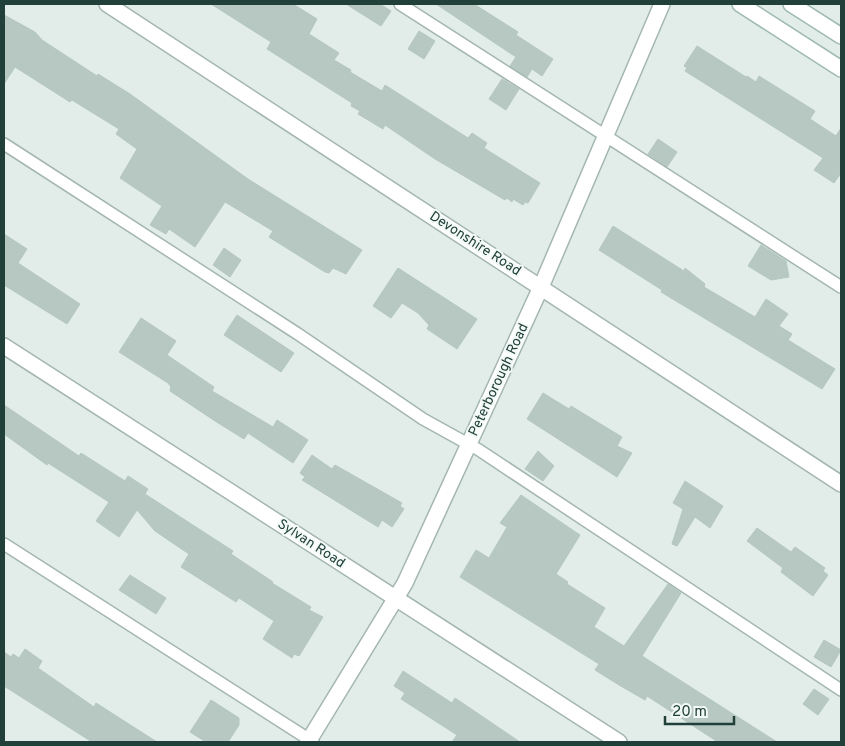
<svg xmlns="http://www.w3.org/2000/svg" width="845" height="746" font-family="Overpass,sans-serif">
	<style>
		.building { fill: #b7c8c2; stroke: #b4c7c0 }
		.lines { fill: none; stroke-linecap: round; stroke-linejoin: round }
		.service-casing { stroke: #a4b6b1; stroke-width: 14 }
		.minor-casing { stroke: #a4b6b1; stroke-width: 18 }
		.secondary-casing { stroke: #9fbab2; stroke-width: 18 }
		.service { stroke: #fff; stroke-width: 11 }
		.minor { stroke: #fff; stroke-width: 15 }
		.secondary { stroke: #fff; stroke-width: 15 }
		.labels { text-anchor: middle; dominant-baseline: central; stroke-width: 4; stroke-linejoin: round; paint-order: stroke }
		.street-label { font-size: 14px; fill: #204039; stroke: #f3f9f6 }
	</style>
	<rect width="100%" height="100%" fill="#e2ede9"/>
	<g class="building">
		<polygon points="211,4 293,4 317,19 309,34 339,53 334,60 351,70 350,72 382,91 385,85 468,138 472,133 487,143 484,148 540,183 528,203 525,202 523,205 513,199 512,202 507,198 505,200 435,159 385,125 383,129 358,114 360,111 351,106 352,103 267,49 271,42"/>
		<polygon points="346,4 380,4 391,11 381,26"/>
		<polygon points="436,4 474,4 518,32 516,35 553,59 542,76 532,69 527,77 510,66 516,57"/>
		<polygon points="4,15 35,32 42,40 97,76 98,74 130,94 248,179 362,250 346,274 333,268 329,273 325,272 269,237 273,231 225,202 195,247 169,229 166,234 150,225 162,206 120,178 137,149 116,134 119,129 72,100 70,102 15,67 4,84"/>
		<polygon points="419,31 435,41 424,59 408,49"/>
		<polygon points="697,46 746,77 747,76 756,82 759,76 815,111 810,119 836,136 841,128 841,173 834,183 814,170 823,158 685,71 687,68 684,66"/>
		<polygon points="502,79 519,89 506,110 489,99"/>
		<polygon points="658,139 677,152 667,167 648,154"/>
		<polygon points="613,226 684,271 685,268 705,284 704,287 755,317 766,299 788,314 779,326 792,334 788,340 835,369 822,389 661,292 662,290 599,250"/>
		<polygon points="4,234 27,249 18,263 80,304 67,324 4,285"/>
		<polygon points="761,245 786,261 789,277 771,280 748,266"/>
		<polygon points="224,248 241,260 230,277 213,265"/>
		<polygon points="398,268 477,319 457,349 427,329 429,325 418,313 402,303 391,318 373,306"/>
		<polygon points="237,315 294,353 281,372 224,335"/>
		<polygon points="141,318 176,341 167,355 214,387 212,391 273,427 277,420 308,440 293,463 248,433 244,439 215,421 170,391 171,387 168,383 119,352"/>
		<polygon points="543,393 569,409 571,406 622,437 617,446 632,453 617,477 527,419"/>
		<polygon points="4,405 79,456 81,453 125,481 128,476 148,489 145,494 233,551 231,554 273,582 272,583 311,607 309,610 323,617 299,656 294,654 292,658 263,639 274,621 239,598 236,602 181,567 189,554 155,531 137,510 119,537 96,521 109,502 48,463 47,465 4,434"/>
		<polygon points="538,451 554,466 543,481 525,469"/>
		<polygon points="312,455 332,469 335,465 402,503 400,506 404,509 392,527 382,520 378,527 302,480 305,477 300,473"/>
		<polygon points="685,481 723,506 710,528 695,517 677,546 672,544 683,509 673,503"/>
		<polygon points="521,495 580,535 556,574 568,582 567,584 605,608 594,627 624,646 668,584 681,593 642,656 777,742 718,742 647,696 645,700 619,685 595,670 599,664 460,577 476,550 489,558 507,527 500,523"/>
		<polygon points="757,528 791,552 795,547 825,568 823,571 828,575 813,596 781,572 783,568 747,541"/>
		<polygon points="130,575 166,598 156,614 119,590"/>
		<polygon points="824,640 841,650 831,667 814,657"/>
		<polygon points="25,649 42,661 38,668 94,707 96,703 157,742 92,742 4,686 4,652 11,657 13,654 19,658"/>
		<polygon points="403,671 452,703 455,698 520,742 452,742 457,735 401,699 405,693 394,686"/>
		<polygon points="814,689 829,699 818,715 803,704"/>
		<polygon points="211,700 239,718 239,725 228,742 206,742 190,732"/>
	</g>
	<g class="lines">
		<g class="service-casing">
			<g id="service">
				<polyline points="400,4 841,287"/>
				<polyline points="4,144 298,334 423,419 479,450 841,690"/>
				<polyline points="4,544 313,742"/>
			</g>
		</g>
		<g class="minor-casing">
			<g id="minor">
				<polyline points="107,4 841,484"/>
				<polyline points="4,346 619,742"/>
				<polyline points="308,742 405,583 541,287 662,4"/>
			</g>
		</g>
		<g class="secondary-casing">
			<g id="secondary">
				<polyline points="740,4 841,69"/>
				<polyline points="791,4 841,36"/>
			</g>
		</g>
		<use href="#service" class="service"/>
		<use href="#minor" class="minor"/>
		<use href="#secondary" class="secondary"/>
	</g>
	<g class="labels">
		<g class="street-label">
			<text transform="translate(475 244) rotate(33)">Devonshire Road</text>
			<text transform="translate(499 380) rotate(-65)">Peterborough Road</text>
			<text transform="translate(311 544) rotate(33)">Sylvan Road</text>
		</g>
	</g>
	<rect width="845" height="746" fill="none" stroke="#204039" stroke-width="10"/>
	<path d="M665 716v8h69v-8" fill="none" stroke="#204039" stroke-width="2.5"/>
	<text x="672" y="716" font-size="15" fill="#204039" stroke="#f3f9f6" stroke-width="4" paint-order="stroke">20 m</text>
</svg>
